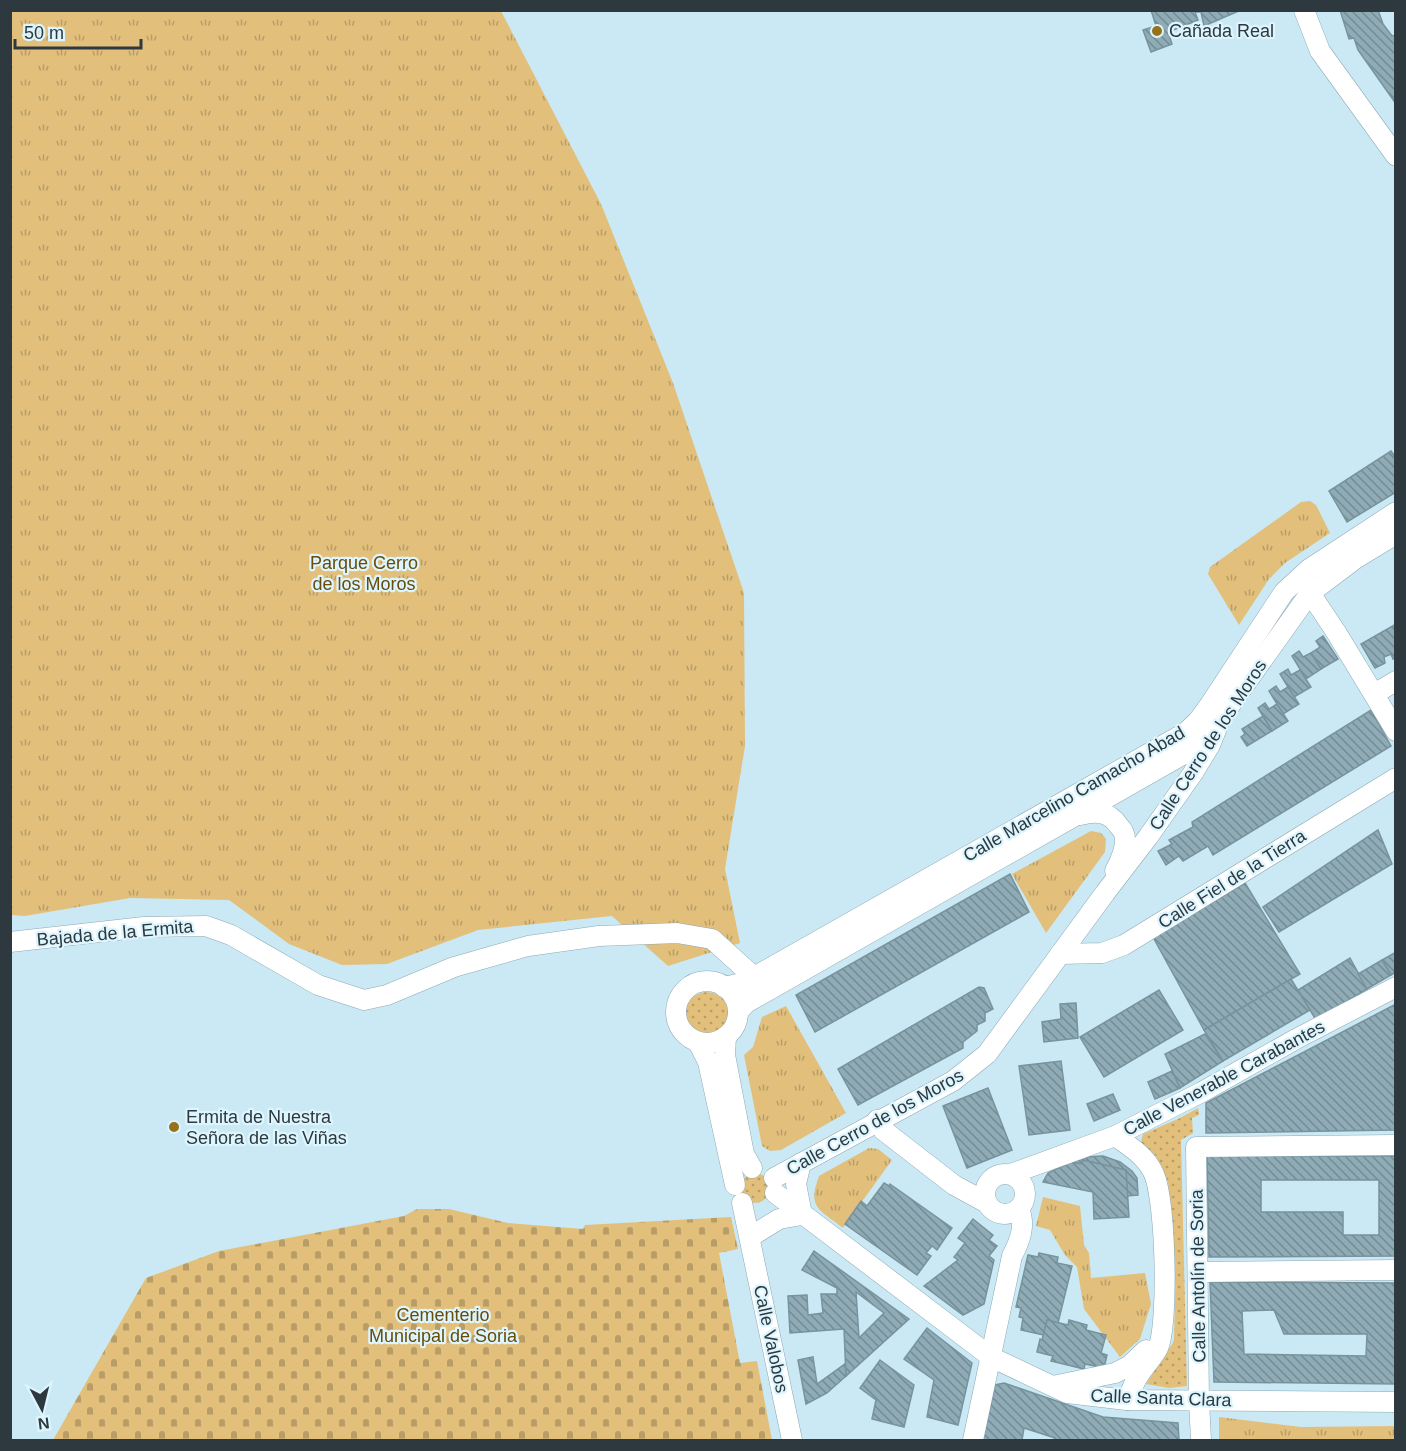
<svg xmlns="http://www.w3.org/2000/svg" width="1406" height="1451" font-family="Arial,sans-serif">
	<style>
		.grass { fill: url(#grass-tufts) }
		.cemetery { fill: url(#cemetery-stones) }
		.garden { fill: url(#garden-dots) }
		.building { fill: url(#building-back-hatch); stroke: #76939e; stroke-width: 1.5; fill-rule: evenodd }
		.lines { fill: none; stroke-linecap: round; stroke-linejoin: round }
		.street-casing { stroke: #8ca9b4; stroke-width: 21 }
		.street { stroke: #fff; stroke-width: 20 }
		.poi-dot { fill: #96721b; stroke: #ddf5fe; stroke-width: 2 }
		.labels { text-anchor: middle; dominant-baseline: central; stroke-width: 4.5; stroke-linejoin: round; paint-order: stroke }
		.poi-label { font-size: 18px; fill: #2d393e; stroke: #ddf5fe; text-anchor: start }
		.park-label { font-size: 18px; fill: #674c0b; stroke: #ddf5fe }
		.street-label { font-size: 18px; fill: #2d393e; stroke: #ddf5fe }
	</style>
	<defs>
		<pattern id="grass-tufts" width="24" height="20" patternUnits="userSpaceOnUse" patternTransform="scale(1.5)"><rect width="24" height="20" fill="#e2c07c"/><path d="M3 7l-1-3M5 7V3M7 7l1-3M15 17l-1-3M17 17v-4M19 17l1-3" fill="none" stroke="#b89d67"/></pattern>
		<pattern id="cemetery-stones" width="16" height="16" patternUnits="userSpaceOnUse" patternTransform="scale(1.5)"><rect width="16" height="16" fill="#e2c07c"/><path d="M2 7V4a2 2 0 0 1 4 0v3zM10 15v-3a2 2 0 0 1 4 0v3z" fill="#b89d67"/></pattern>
		<pattern id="garden-dots" width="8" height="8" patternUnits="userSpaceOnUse" patternTransform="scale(1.5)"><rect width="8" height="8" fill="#e2c07c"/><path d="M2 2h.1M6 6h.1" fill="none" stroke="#b89d67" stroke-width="1.8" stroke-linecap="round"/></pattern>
		<pattern id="building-back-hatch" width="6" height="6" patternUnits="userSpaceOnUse" patternTransform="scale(1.5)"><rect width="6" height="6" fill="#8eabb6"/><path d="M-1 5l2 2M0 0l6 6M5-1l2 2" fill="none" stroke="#748c95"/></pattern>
	</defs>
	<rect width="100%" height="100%" fill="#cae9f4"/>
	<g class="grass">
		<polygon points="11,11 501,11 601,204 673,383 744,593 745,746 725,869 740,943 668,966 612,916 478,930 387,964 342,965 289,944 229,900 130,898 25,916 11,915"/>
		<polygon points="1310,501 1316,505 1330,533 1285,563 1269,579 1239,625 1208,574 1210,567 1301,502"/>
		<polygon points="1091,831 1101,833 1106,839 1105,852 1046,933 1012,874"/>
		<polygon points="786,1006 846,1113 781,1150 770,1151 762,1146 744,1055 753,1047 762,1017"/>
		<path d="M869 1148 878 1149 892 1160 843 1228C819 1209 807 1208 819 1176Z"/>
		<polygon points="1043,1197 1080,1206 1084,1245 1089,1253 1091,1278 1145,1273 1151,1304 1140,1339 1120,1357 1084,1309 1077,1267 1065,1255 1050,1230 1036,1226"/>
		<polygon points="1219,1417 1301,1427 1395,1426 1395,1440 1219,1440"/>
	</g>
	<polygon class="cemetery" points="417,1209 449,1209 508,1223 583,1229 585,1225 731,1217 738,1249 719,1253 740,1363 757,1361 772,1440 53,1440 146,1278 219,1251 404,1216"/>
	<g class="garden">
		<circle cx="707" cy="1014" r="22"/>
		<polygon points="1198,1108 1199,1115 1192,1118 1193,1133 1181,1140 1187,1386 1169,1388 1146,1384 1174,1341 1175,1297 1168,1182 1156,1156 1141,1142 1143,1134 1178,1119"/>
		<circle cx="755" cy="1188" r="15"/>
	</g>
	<g class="building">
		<polygon points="1151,10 1241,10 1204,26 1201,12 1195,12 1198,20 1168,32 1172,44 1151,52 1143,30 1156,26"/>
		<polygon points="1340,10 1378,10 1383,24 1392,36 1396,35 1396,104 1358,50 1354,38 1349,39"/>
		<polygon points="1391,451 1396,458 1396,492 1347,522 1329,491"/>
		<polygon points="1396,624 1396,658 1393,659 1391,654 1384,657 1385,663 1375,668 1361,644"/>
		<polygon points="1323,636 1338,659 1321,669 1311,653 1320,647 1316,641"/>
		<polygon points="1299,651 1303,657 1311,653 1321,669 1306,679 1292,656"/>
		<polygon points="1288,669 1291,675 1300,670 1311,687 1294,697 1280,674"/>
		<polygon points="1276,686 1280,692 1288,687 1299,704 1283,714 1269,691"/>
		<polygon points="1265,703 1269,709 1277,704 1288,721 1272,731 1258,708"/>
		<polygon points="1371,710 1391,746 1213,855 1208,846 1183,861 1179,856 1166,865 1158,851 1172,844 1169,840 1193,827 1192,822"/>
		<polygon points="1263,716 1272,731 1247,746 1241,737 1245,734 1242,729"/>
		<polygon points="1378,830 1392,864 1279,932 1263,907"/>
		<polygon points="1010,874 1029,912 815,1032 796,995"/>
		<polygon points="1245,883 1300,974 1204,1030 1153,937"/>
		<polygon points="1396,952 1396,972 1391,975 1382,960"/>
		<polygon points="1350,958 1367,989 1316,1020 1298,990"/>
		<polygon points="1382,960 1391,975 1367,989 1358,974"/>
		<polygon points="1291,979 1310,1010 1223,1061 1204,1030"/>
		<polygon points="979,987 984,988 993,1009 985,1013 985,1021 977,1025 977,1031 963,1042 963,1048 858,1105 838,1069"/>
		<polygon points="1159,990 1183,1030 1104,1077 1080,1037"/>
		<polygon points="1076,1003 1078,1038 1044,1042 1042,1022 1061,1019 1060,1004"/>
		<polygon points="1396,1004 1396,1130 1206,1133 1206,1103"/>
		<polygon points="1205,1034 1223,1061 1180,1088 1165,1054"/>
		<polygon points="1061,1061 1070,1130 1029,1135 1019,1066"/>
		<polygon points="1172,1071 1180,1088 1155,1099 1148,1082"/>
		<polygon points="988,1088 1012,1150 967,1168 943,1106"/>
		<polygon points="1113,1094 1120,1110 1094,1121 1087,1104"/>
		<polygon points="1103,1156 1120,1162 1132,1171 1137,1178 1138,1195 1127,1196 1126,1170 1083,1160 1082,1164 1072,1162 1085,1157"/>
		<path d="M1207 1156H1396V1256L1209 1257ZM1261 1180H1379V1235H1343V1212H1261Z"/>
		<polygon points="1083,1160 1126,1170 1129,1217 1094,1219 1093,1192 1043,1182 1048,1173 1065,1165 1066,1161 1082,1164"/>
		<polygon points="884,1183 889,1186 890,1184 952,1228 937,1250 932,1246 926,1253 931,1256 917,1275 845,1224 861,1201 867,1206"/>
		<polygon points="973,1219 993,1235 989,1240 997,1246 989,1256 994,1260 984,1304 963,1315 924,1286 958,1260 954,1257 965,1243 958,1238"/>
		<path d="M814 1251 909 1319 846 1376 844 1329 790 1333 788 1296 807 1295 808 1315 823 1313 821 1294H837V1288L802 1270ZM856 1292 884 1313 859 1338Z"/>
		<polygon points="1039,1253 1058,1257 1057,1263 1072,1266 1058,1323 1047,1320 1044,1335 1021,1330 1023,1318 1019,1317 1021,1308 1016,1307 1028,1255 1038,1257"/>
		<path d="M1210 1282 1396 1283V1384L1214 1382ZM1274 1310 1284 1334H1367L1366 1356 1244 1354 1242 1311Z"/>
		<polygon points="1047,1320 1068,1325 1069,1320 1087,1325 1086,1330 1106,1335 1101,1353 1107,1355 1104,1368 1085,1364 1084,1369 1051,1361 1053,1356 1037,1352 1040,1339 1042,1340"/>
		<polygon points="927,1328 972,1363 958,1425 927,1417 934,1380 904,1359"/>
		<polygon points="813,1357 817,1384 845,1364 846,1376 827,1393 806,1404 798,1360"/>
		<polygon points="880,1360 914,1385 904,1427 872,1419 876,1400 860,1388"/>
		<polygon points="1004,1383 1103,1417 1178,1423 1179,1440 1054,1440 1055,1438 1024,1428 1022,1440 983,1440 995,1385"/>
	</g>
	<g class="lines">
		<g class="street-casing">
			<g id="street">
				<polyline points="1304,10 1320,51 1396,156"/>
				<polyline points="1310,593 1336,632 1396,731"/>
				<polyline points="1374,694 1396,681"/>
				<path d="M1080 815C1096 811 1109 811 1119 826 1122 829 1125 834 1125 839 1126 850 1120 861 1115 871"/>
				<polyline points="10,942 144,927 206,926 231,935 318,985 364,1000 387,995 454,967 528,946 599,936 677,933 712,939 754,977"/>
				<polyline points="1060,954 1102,953 1124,945 1396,778"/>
				<circle cx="707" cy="1012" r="31"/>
				<polyline points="724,987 742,983 754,977 1185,733 1198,721 1209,706 1284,592 1309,569 1396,512"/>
				<polyline points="738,1012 746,1003 1182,755 1200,743 1210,731"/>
				<polyline points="726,1036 725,1055 744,1154 752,1168"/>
				<polyline points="698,1042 708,1062 735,1185"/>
				<polyline points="877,1120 883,1130 954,1185 987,1203"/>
				<path d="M1115 1136C1128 1145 1144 1155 1152 1170 1166 1192 1169 1324 1158 1348 1153 1358 1144 1366 1139 1375 1134 1382 1131 1392 1127 1400"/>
				<polyline points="801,1163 796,1184 802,1215"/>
				<circle cx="1005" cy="1194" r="20"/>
				<polyline points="1011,1174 1115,1136 1202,1092 1296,1039 1396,987"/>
				<polyline points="774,1178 953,1081 987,1054 1105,893 1148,837 1193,773 1210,745 1221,718 1310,593 1355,559 1396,534"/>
				<polyline points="775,1193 991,1357 1067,1393 1127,1400 1396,1402"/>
				<polyline points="742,1203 792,1440"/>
				<polyline points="750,1237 779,1219 802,1215"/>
				<polyline points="1199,1272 1396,1270"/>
				<polyline points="1053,1386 1115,1373 1129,1366 1146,1350"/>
				<path d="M973 1440 1012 1256C1020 1241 1026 1225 1019 1209"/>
				<polyline points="1201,1440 1199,1401 1196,1147 1396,1145"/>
			</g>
		</g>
		<use href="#street" class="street"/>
	</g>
	<g class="poi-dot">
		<circle cx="1157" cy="31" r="6"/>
		<circle cx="174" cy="1127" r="6"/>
	</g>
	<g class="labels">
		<g class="poi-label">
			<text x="1169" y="31">Cañada Real</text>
			<text x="186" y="1117">Ermita de Nuestra<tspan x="186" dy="21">Señora de las Viñas</tspan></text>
		</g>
		<g class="park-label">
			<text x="364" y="563">Parque Cerro<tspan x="364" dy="21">de los Moros</tspan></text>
			<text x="443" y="1315">Cementerio<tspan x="443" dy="21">Municipal de Soria</tspan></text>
		</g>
		<g class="street-label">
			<text transform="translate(1208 745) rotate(-57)">Calle Cerro de los Moros</text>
			<text transform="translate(1074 794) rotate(-30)">Calle Marcelino Camacho Abad</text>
			<text transform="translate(1232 879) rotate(-32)">Calle Fiel de la Tierra</text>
			<text transform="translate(115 933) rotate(-5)">Bajada de la Ermita</text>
			<text transform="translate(1224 1078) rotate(-28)">Calle Venerable Carabantes</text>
			<text transform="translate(875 1122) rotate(-29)">Calle Cerro de los Moros</text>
			<text transform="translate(1198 1276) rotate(-91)">Calle Antolín de Soria</text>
			<text transform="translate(771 1339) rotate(78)">Calle Valobos</text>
			<text transform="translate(1161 1398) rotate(2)">Calle Santa Clara</text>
		</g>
	</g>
	<rect width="1406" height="1451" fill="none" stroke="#2d393e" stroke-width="24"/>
	<g transform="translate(42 1409) rotate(173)" stroke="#ddf5fe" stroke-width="4.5" paint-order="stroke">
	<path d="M0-4.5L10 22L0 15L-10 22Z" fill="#2d393e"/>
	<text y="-9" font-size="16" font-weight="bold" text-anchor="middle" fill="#2d393e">N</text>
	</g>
	<path d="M15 39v9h126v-9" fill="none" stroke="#2d393e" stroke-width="3"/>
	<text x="24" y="39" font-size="18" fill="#2d393e" stroke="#ddf5fe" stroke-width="4.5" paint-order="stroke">50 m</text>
</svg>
